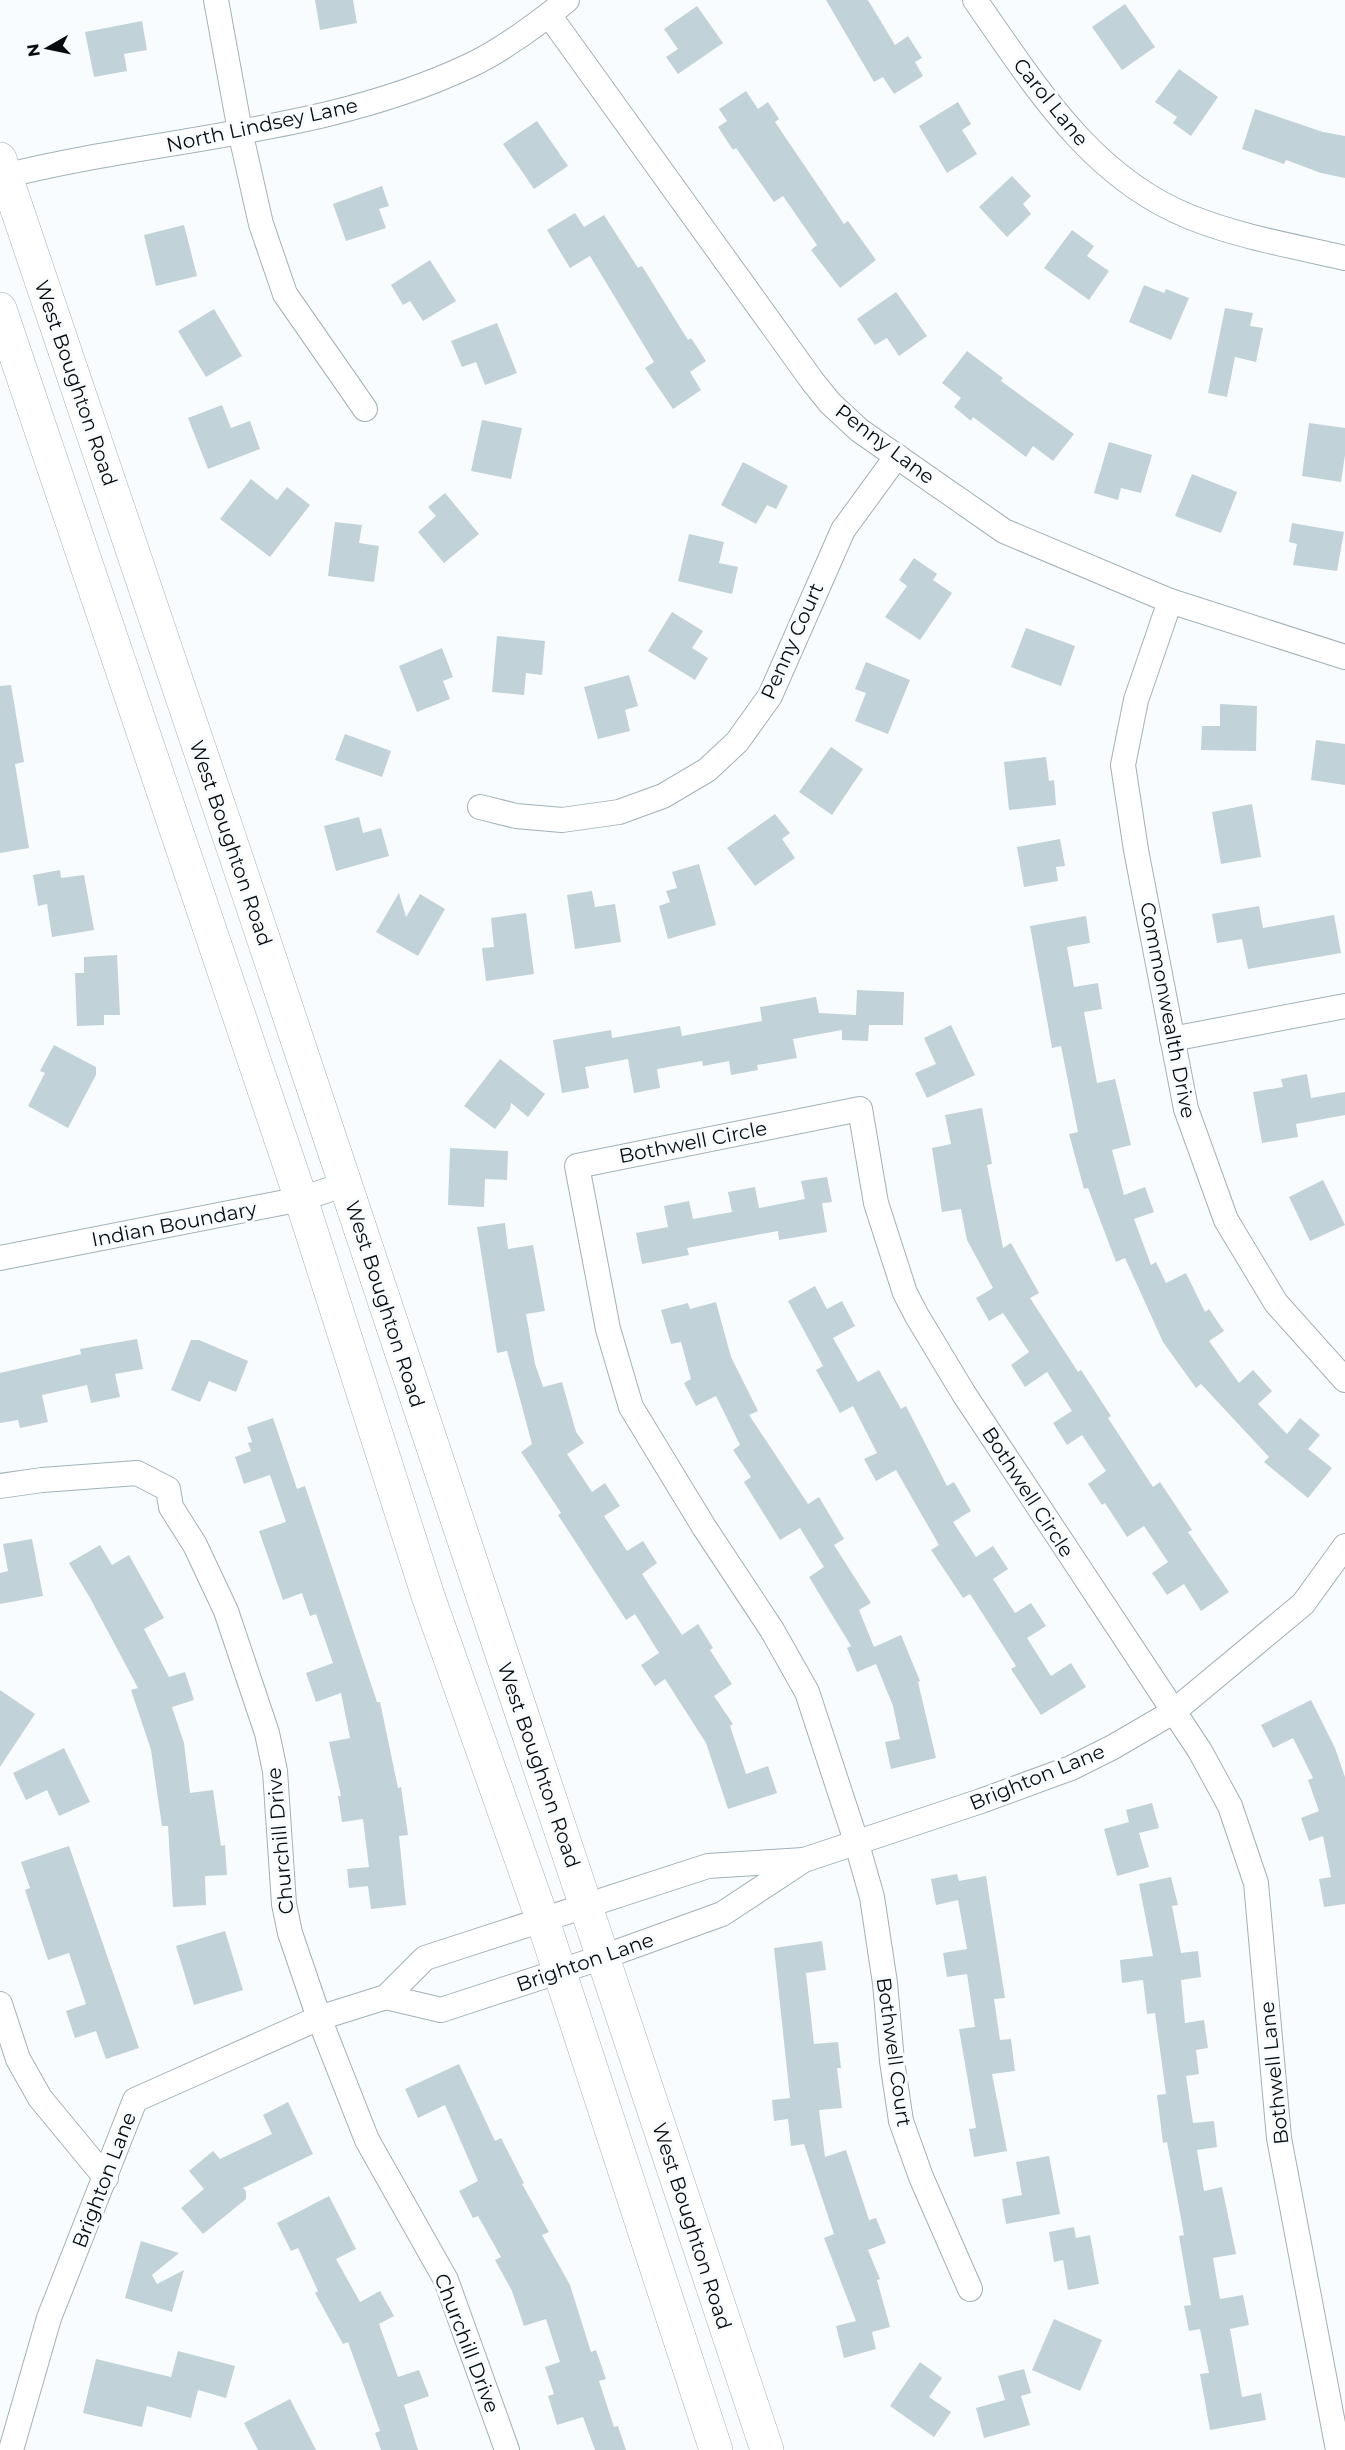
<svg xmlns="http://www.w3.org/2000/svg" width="1345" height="2450" font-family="Montserrat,sans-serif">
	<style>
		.building { fill: #c1d2d9 }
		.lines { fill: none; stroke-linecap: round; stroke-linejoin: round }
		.street-casing { stroke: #a1b1b8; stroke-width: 26 }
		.secondary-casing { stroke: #a1b1b8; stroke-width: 34 }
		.street { stroke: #fff; stroke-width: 24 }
		.secondary { stroke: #fff; stroke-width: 33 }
		.labels { text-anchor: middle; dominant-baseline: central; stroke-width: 6; stroke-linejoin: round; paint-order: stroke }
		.street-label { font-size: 20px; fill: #070d0f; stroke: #f9fcfe }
	</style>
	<rect width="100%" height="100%" fill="#f9fcfe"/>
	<g class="building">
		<polygon points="315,0 353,0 357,23 320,30"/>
		<polygon points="826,0 868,0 895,45 908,36 922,58 915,62 923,76 894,94 883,77 874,82"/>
		<polygon points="1125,4 1155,47 1122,70 1092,27"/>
		<polygon points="697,6 723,43 678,74 666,57 678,49 664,29"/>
		<polygon points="142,21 147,50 124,54 127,71 94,77 85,32"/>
		<polygon points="1179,69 1218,97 1191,136 1173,123 1177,117 1155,102"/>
		<polygon points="746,91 758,109 768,102 779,119 775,122 844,224 848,221 876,260 840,288 811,250 817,245 783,196 774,202 736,148 733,150 718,127 727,121 719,109"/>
		<polygon points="958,102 971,124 962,130 977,154 947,173 919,126"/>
		<polygon points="1255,109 1323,132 1345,136 1345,178 1321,173 1286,160 1284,164 1242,149"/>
		<polygon points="537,121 568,166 534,189 503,144"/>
		<polygon points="1012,176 1031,196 1023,204 1031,214 1007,237 979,207"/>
		<polygon points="382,186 389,206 379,209 386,228 346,241 333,204"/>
		<polygon points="575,213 584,227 604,215 638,268 642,266 688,340 691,338 706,361 690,372 701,390 673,409 645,368 654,362 590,256 570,268 547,230"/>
		<polygon points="184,225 197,276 156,286 144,235"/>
		<polygon points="1072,230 1094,246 1087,256 1109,271 1089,300 1044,268"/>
		<polygon points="430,260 456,301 423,321 410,301 403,305 391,285"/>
		<polygon points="1144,285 1164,293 1166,289 1189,298 1171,340 1129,322"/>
		<polygon points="896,292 927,336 899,356 887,338 875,345 857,319"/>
		<polygon points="1225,308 1253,313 1250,326 1263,328 1256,362 1235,357 1227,397 1208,393"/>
		<polygon points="214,309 242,356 206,377 178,331"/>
		<polygon points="497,323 517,373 485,385 476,362 462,367 451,341"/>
		<polygon points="967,351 1003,378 1001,381 1074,434 1053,461 1033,446 1026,457 973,417 971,421 954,407 961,398 942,383"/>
		<polygon points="222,405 231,428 250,421 260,449 208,469 188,418"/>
		<polygon points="482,420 522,428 511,479 471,471"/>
		<polygon points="1309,423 1345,428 1345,455 1341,482 1302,476"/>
		<polygon points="1109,442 1152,455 1141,493 1121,488 1118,500 1094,493"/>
		<polygon points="743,462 788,486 776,509 767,505 756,524 721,505"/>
		<polygon points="1192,474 1237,492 1221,533 1175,516"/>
		<polygon points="251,479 277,500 287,487 310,505 270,557 220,519"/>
		<polygon points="445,493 479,534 444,563 418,532 436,516 428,507"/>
		<polygon points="335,522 362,525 359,543 379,546 374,582 328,576"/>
		<polygon points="1292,523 1344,532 1337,571 1293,565 1297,544 1289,542"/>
		<polygon points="689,534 724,542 719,563 738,567 732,594 678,581"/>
		<polygon points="914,558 937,574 933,580 952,593 920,640 885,617 907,586 899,580"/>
		<polygon points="672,612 703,631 692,648 708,658 695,680 648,651"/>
		<polygon points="1026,628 1075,646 1061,686 1011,667"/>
		<polygon points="497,636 545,641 542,675 526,673 524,695 492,692"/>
		<polygon points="442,648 453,677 443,681 450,699 417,712 399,666"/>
		<polygon points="866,662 910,680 888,734 855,721 866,693 855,689"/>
		<polygon points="629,675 638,706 625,710 630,731 598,739 584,687"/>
		<polygon points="11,685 24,762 15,764 29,848 0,853 0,686"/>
		<polygon points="1220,704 1257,706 1256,751 1201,750 1202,726 1220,726"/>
		<polygon points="345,734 391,751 382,777 335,760"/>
		<polygon points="1316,740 1345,744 1345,785 1311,780"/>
		<polygon points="831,747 863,769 832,815 799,792"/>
		<polygon points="1046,757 1049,781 1054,780 1056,805 1009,810 1004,762"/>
		<polygon points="1252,804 1261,857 1221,864 1212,812"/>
		<polygon points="775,814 790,833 782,839 795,858 755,886 727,848"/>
		<polygon points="359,817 363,833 381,828 389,856 336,871 324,826"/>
		<polygon points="1060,839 1065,866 1056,867 1058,881 1024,887 1017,847"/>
		<polygon points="699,864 716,925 668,939 659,906 670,902 666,891 677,888 672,872"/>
		<polygon points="60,870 61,878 84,875 94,930 52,937 47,904 38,906 33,875"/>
		<polygon points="592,891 595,907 615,904 621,942 575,949 567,895"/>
		<polygon points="399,893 406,917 420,894 445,909 418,956 376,932"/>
		<polygon points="1259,906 1263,928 1334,915 1341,953 1248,969 1242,939 1217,943 1212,914"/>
		<polygon points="526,913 534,974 486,981 482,948 494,947 491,918"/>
		<polygon points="1086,916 1090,943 1067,947 1074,987 1098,983 1102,1009 1084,1012 1097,1083 1115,1079 1131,1145 1112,1150 1124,1195 1145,1187 1154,1212 1134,1219 1151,1265 1156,1262 1166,1283 1186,1273 1205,1312 1209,1309 1224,1331 1209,1341 1239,1383 1253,1370 1272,1391 1258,1404 1287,1434 1300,1418 1320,1435 1308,1449 1332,1468 1308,1498 1264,1462 1269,1457 1201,1384 1196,1388 1163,1342 1125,1258 1116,1262 1088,1188 1084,1189 1069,1134 1078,1132 1061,1046 1052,1048 1030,926"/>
		<polygon points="117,955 120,1015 104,1015 104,1025 77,1026 75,973 84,973 84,957"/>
		<polygon points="857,990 904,992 903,1025 869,1025 868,1041 842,1040 842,1030 793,1039 797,1058 757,1065 758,1070 731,1075 729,1061 703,1066 702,1061 657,1069 660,1088 634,1093 628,1059 585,1067 589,1088 562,1093 553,1040 611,1030 612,1038 680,1026 682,1036 762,1021 760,1007 816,997 819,1013 856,1015"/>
		<polygon points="951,1025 975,1075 927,1098 915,1073 936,1064 924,1038"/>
		<polygon points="54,1045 96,1067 96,1075 68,1128 28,1106 45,1073 40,1071"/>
		<polygon points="500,1059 545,1094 528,1117 511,1103 510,1109 495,1129 464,1106"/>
		<polygon points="1307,1074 1311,1098 1345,1092 1345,1115 1296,1124 1298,1137 1262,1143 1253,1092 1283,1087 1281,1079"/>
		<polygon points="982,1108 992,1164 987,1165 1003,1248 1011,1243 1039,1293 1030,1298 1078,1372 1081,1370 1111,1416 1108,1418 1153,1487 1160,1482 1192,1530 1188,1532 1229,1592 1201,1611 1184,1584 1167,1595 1152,1573 1168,1562 1144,1526 1127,1537 1105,1503 1102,1505 1088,1484 1106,1471 1082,1435 1067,1445 1053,1423 1072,1411 1047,1372 1025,1387 1011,1365 1029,1352 1003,1313 989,1321 976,1298 993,1288 967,1240 961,1209 942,1212 932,1148 951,1144 945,1115"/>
		<polygon points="450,1148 508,1151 507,1180 485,1179 484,1207 448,1205"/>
		<polygon points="827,1177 832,1202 822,1203 827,1232 779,1240 778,1231 687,1248 689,1255 642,1264 636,1233 668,1227 664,1206 689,1201 693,1219 732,1212 728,1192 755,1187 759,1208 805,1199 801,1181"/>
		<polygon points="1323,1180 1345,1225 1310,1241 1289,1197"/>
		<polygon points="505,1223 508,1249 533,1245 545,1311 526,1314 535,1364 543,1387 562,1382 576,1432 584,1443 567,1454 592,1492 605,1483 620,1506 604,1516 627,1551 643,1541 657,1563 642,1574 682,1635 698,1624 713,1648 710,1650 732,1684 714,1696 733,1724 730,1726 746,1774 768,1766 777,1793 728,1809 706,1743 665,1679 655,1686 641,1665 659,1653 635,1614 626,1620 558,1515 561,1513 521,1452 532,1444 507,1351 497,1353 477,1227"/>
		<polygon points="815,1286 827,1309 842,1301 855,1326 833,1338 858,1382 879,1370 901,1409 906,1406 947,1486 954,1482 971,1511 953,1522 976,1557 993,1546 1008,1569 993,1579 1015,1613 1031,1603 1046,1626 1027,1638 1051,1676 1071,1663 1086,1687 1041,1715 1011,1669 1016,1666 970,1594 963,1598 931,1550 939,1545 896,1470 876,1481 864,1459 877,1453 853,1406 840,1413 816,1370 823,1366 788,1301"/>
		<polygon points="716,1302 731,1357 758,1411 749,1415 808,1504 819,1497 844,1539 834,1545 871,1603 859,1610 874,1647 901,1635 920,1681 918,1682 936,1758 891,1769 885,1742 900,1739 893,1706 876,1664 857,1672 847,1648 851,1646 809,1577 824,1567 800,1528 780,1540 744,1482 751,1477 733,1450 740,1445 716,1396 696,1406 684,1383 691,1379 681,1342 671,1344 661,1310 688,1303 690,1309"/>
		<polygon points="137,1339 143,1369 115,1374 120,1397 91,1403 87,1385 42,1395 48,1422 20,1428 18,1420 0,1423 0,1373 81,1354 80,1349"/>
		<polygon points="191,1340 199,1340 248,1361 236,1392 209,1381 200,1402 171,1390"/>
		<polygon points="273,1418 297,1489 305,1486 377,1702 380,1702 398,1788 401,1787 408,1835 399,1836 406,1905 371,1909 368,1886 349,1888 347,1869 369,1867 363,1819 342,1822 338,1796 341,1796 329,1742 350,1738 341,1693 316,1702 306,1673 333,1663 316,1614 310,1616 302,1593 283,1600 259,1531 286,1522 270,1475 244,1484 235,1457 251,1451 248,1443 252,1442 247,1427"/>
		<polygon points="32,1539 43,1596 0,1604 0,1573 8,1571 3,1544"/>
		<polygon points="100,1545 112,1565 129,1555 164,1618 144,1629 169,1677 185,1672 194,1700 172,1707 184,1743 190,1793 213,1790 221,1846 225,1845 227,1875 205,1876 206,1905 173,1907 168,1826 162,1826 151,1750 131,1690 138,1688 90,1598 69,1563"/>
		<polygon points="0,1690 35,1714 0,1767"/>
		<polygon points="1311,1700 1335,1748 1345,1777 1345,1904 1324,1907 1319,1879 1331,1877 1323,1836 1309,1841 1301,1818 1319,1811 1308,1780 1313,1778 1293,1738 1273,1748 1261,1725"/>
		<polygon points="64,1748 90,1802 59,1816 47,1790 26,1800 13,1773"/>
		<polygon points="1152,1803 1159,1828 1139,1833 1149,1867 1117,1876 1104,1829 1129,1822 1126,1810"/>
		<polygon points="69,1846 139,2048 106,2059 96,2031 75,2038 66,2011 86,2004 69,1953 48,1960 25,1890 30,1888 21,1862"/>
		<polygon points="957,1874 959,1881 986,1876 1005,1998 994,1999 1000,2040 1011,2039 1015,2071 992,2074 1007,2151 974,2157 969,2129 976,2128 959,2029 975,2027 967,1974 947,1977 943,1953 967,1949 958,1900 936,1905 931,1879"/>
		<polygon points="1171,1877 1178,1905 1172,1906 1181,1953 1198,1951 1201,1977 1181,1980 1185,2023 1204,2020 1208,2048 1196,2050 1199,2074 1186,2076 1193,2123 1214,2121 1217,2147 1197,2150 1204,2191 1222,2187 1236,2254 1213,2258 1220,2299 1243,2295 1249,2325 1230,2329 1242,2397 1261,2393 1266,2420 1210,2430 1200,2374 1209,2373 1200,2329 1189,2331 1184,2306 1191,2305 1179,2236 1184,2235 1167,2142 1163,2143 1157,2095 1166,2094 1155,2013 1147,2014 1143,1980 1122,1983 1120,1960 1153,1956 1139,1884"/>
		<polygon points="225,1931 243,1990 194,2005 176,1946"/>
		<polygon points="822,1941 826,1970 806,1973 814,2044 838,2042 841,2068 837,2068 842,2108 819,2110 825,2157 846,2150 869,2220 876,2218 886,2243 868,2250 880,2279 877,2280 890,2327 872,2332 876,2349 844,2358 836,2326 856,2321 824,2238 834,2234 804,2144 791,2146 788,2119 774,2121 772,2100 790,2098 774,1948"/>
		<polygon points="459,2064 495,2141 501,2138 524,2183 522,2184 549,2232 542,2235 570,2285 591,2352 596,2350 606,2379 599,2381 614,2427 618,2426 626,2450 595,2450 583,2417 557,2425 548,2396 554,2394 545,2367 560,2362 546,2319 524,2326 512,2291 495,2260 501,2257 478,2216 473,2218 459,2191 478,2181 445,2105 418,2118 405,2089"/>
		<polygon points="288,2102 313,2154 243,2188 246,2191 246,2199 203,2234 181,2208 204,2189 189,2171 213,2151 220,2159 272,2134 263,2115"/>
		<polygon points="1049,2156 1060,2214 1006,2224 1002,2199 1022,2195 1016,2162"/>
		<polygon points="329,2196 356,2249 336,2259 360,2302 380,2291 394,2316 379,2324 398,2377 419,2370 429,2396 404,2405 418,2450 381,2450 375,2433 380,2431 348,2342 343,2344 315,2293 318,2291 298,2248 291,2251 277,2223"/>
		<polygon points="1074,2227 1076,2238 1090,2235 1099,2284 1068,2290 1063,2260 1054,2262 1049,2232"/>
		<polygon points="141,2241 179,2253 152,2275 157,2284 184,2270 172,2312 125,2298"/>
		<polygon points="1054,2319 1102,2340 1080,2391 1032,2370"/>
		<polygon points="178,2351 235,2366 226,2398 198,2390 191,2418 147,2406 142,2427 83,2413 96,2359 171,2377"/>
		<polygon points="920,2362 942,2378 929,2397 951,2412 934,2437 890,2406"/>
		<polygon points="1024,2369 1031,2393 1021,2396 1030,2425 984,2438 976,2408 1005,2400 998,2376"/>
		<polygon points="290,2399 316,2450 258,2450 244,2423"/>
	</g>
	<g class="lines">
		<g class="street-casing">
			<g id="street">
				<polyline points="216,0 240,131 261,224 285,294 365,409"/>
				<path d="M975 0C1034 84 1090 177 1190 217 1240 237 1293 246 1345 258"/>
				<polyline points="549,15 813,382 830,403 859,430 1004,531 1170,601 1345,657"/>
				<path d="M0 177C157 137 325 135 473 64 502 50 542 21 567 0"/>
				<polyline points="1170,601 1136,700 1123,765 1136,850 1186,1109 1226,1220 1276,1303 1345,1380"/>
				<polyline points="480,807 516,816 562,820 619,812 663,796 707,770 737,742 770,696 843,530 897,456"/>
				<polyline points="1172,1039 1345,1006"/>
				<polyline points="0,1258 301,1199 346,1184"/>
				<polyline points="0,1486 42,1480 137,1473 168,1489 171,1507 195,1545 226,1611 267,1733 275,1771 284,1904 290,1933 319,2018 367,2140 446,2280 507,2450"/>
				<polyline points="386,1997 441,2010 603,1957 722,1914 804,1860 981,1801 1071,1768 1113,1747 1173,1712 1303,1604 1345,1546"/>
				<polyline points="0,2004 18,2059 40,2098 106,2178"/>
				<polyline points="970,2289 921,2177 901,2121 892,2061 885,1983 872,1897 856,1841 807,1692 772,1630 704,1527 631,1407 608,1329 577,1166 860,1109 876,1203 905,1293 917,1316 964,1394 1200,1751 1230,1806 1256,1883 1279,2138 1338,2450"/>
				<polyline points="11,2450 49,2318 135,2100 319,2018 386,1997 425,1958 708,1866 804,1860"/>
			</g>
		</g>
		<g class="secondary-casing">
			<g id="secondary">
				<path d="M0 159C115 501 232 841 345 1183 486 1605 626 2028 767 2450"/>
				<polyline points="0,309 301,1199 428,1596 542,1918 716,2450"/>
			</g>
		</g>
		<use href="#street" class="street"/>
		<use href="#secondary" class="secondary"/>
	</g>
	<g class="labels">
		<g class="street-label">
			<text transform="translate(1051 102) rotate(51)">Carol Lane</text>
			<text transform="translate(262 125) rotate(-12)">North Lindsey Lane</text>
			<text transform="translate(76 383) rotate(71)">West Boughton Road</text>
			<text transform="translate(885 444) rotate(37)">Penny Lane</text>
			<text transform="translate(792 641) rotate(-66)">Penny Court</text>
			<text transform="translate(231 843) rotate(71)">West Boughton Road</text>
			<text transform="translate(1168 1010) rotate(79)">Commonwealth Drive</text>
			<text transform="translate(693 1142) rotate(-11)">Bothwell Circle</text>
			<text transform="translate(174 1224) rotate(-11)">Indian Boundary</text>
			<text transform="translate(385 1304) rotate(72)">West Boughton Road</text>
			<text transform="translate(1028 1492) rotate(57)">Bothwell Circle</text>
			<text transform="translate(539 1765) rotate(71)">West Boughton Road</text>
			<text transform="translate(1037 1777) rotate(-22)">Brighton Lane</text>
			<text transform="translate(280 1841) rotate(-95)">Churchill Drive</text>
			<text transform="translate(585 1962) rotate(-19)">Brighton Lane</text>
			<text transform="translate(894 2052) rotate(82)">Bothwell Court</text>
			<text transform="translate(1274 2073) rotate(-96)">Bothwell Lane</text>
			<text transform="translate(104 2180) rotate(-69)">Brighton Lane</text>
			<text transform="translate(692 2226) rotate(72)">West Boughton Road</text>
			<text transform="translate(467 2343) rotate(69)">Churchill Drive</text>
		</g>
	</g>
	<g transform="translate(48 48) rotate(261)" stroke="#f9fcfe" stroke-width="4.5" paint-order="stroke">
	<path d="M0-4.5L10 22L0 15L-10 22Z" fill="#070d0f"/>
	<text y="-9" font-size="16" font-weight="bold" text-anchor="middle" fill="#070d0f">N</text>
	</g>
</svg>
